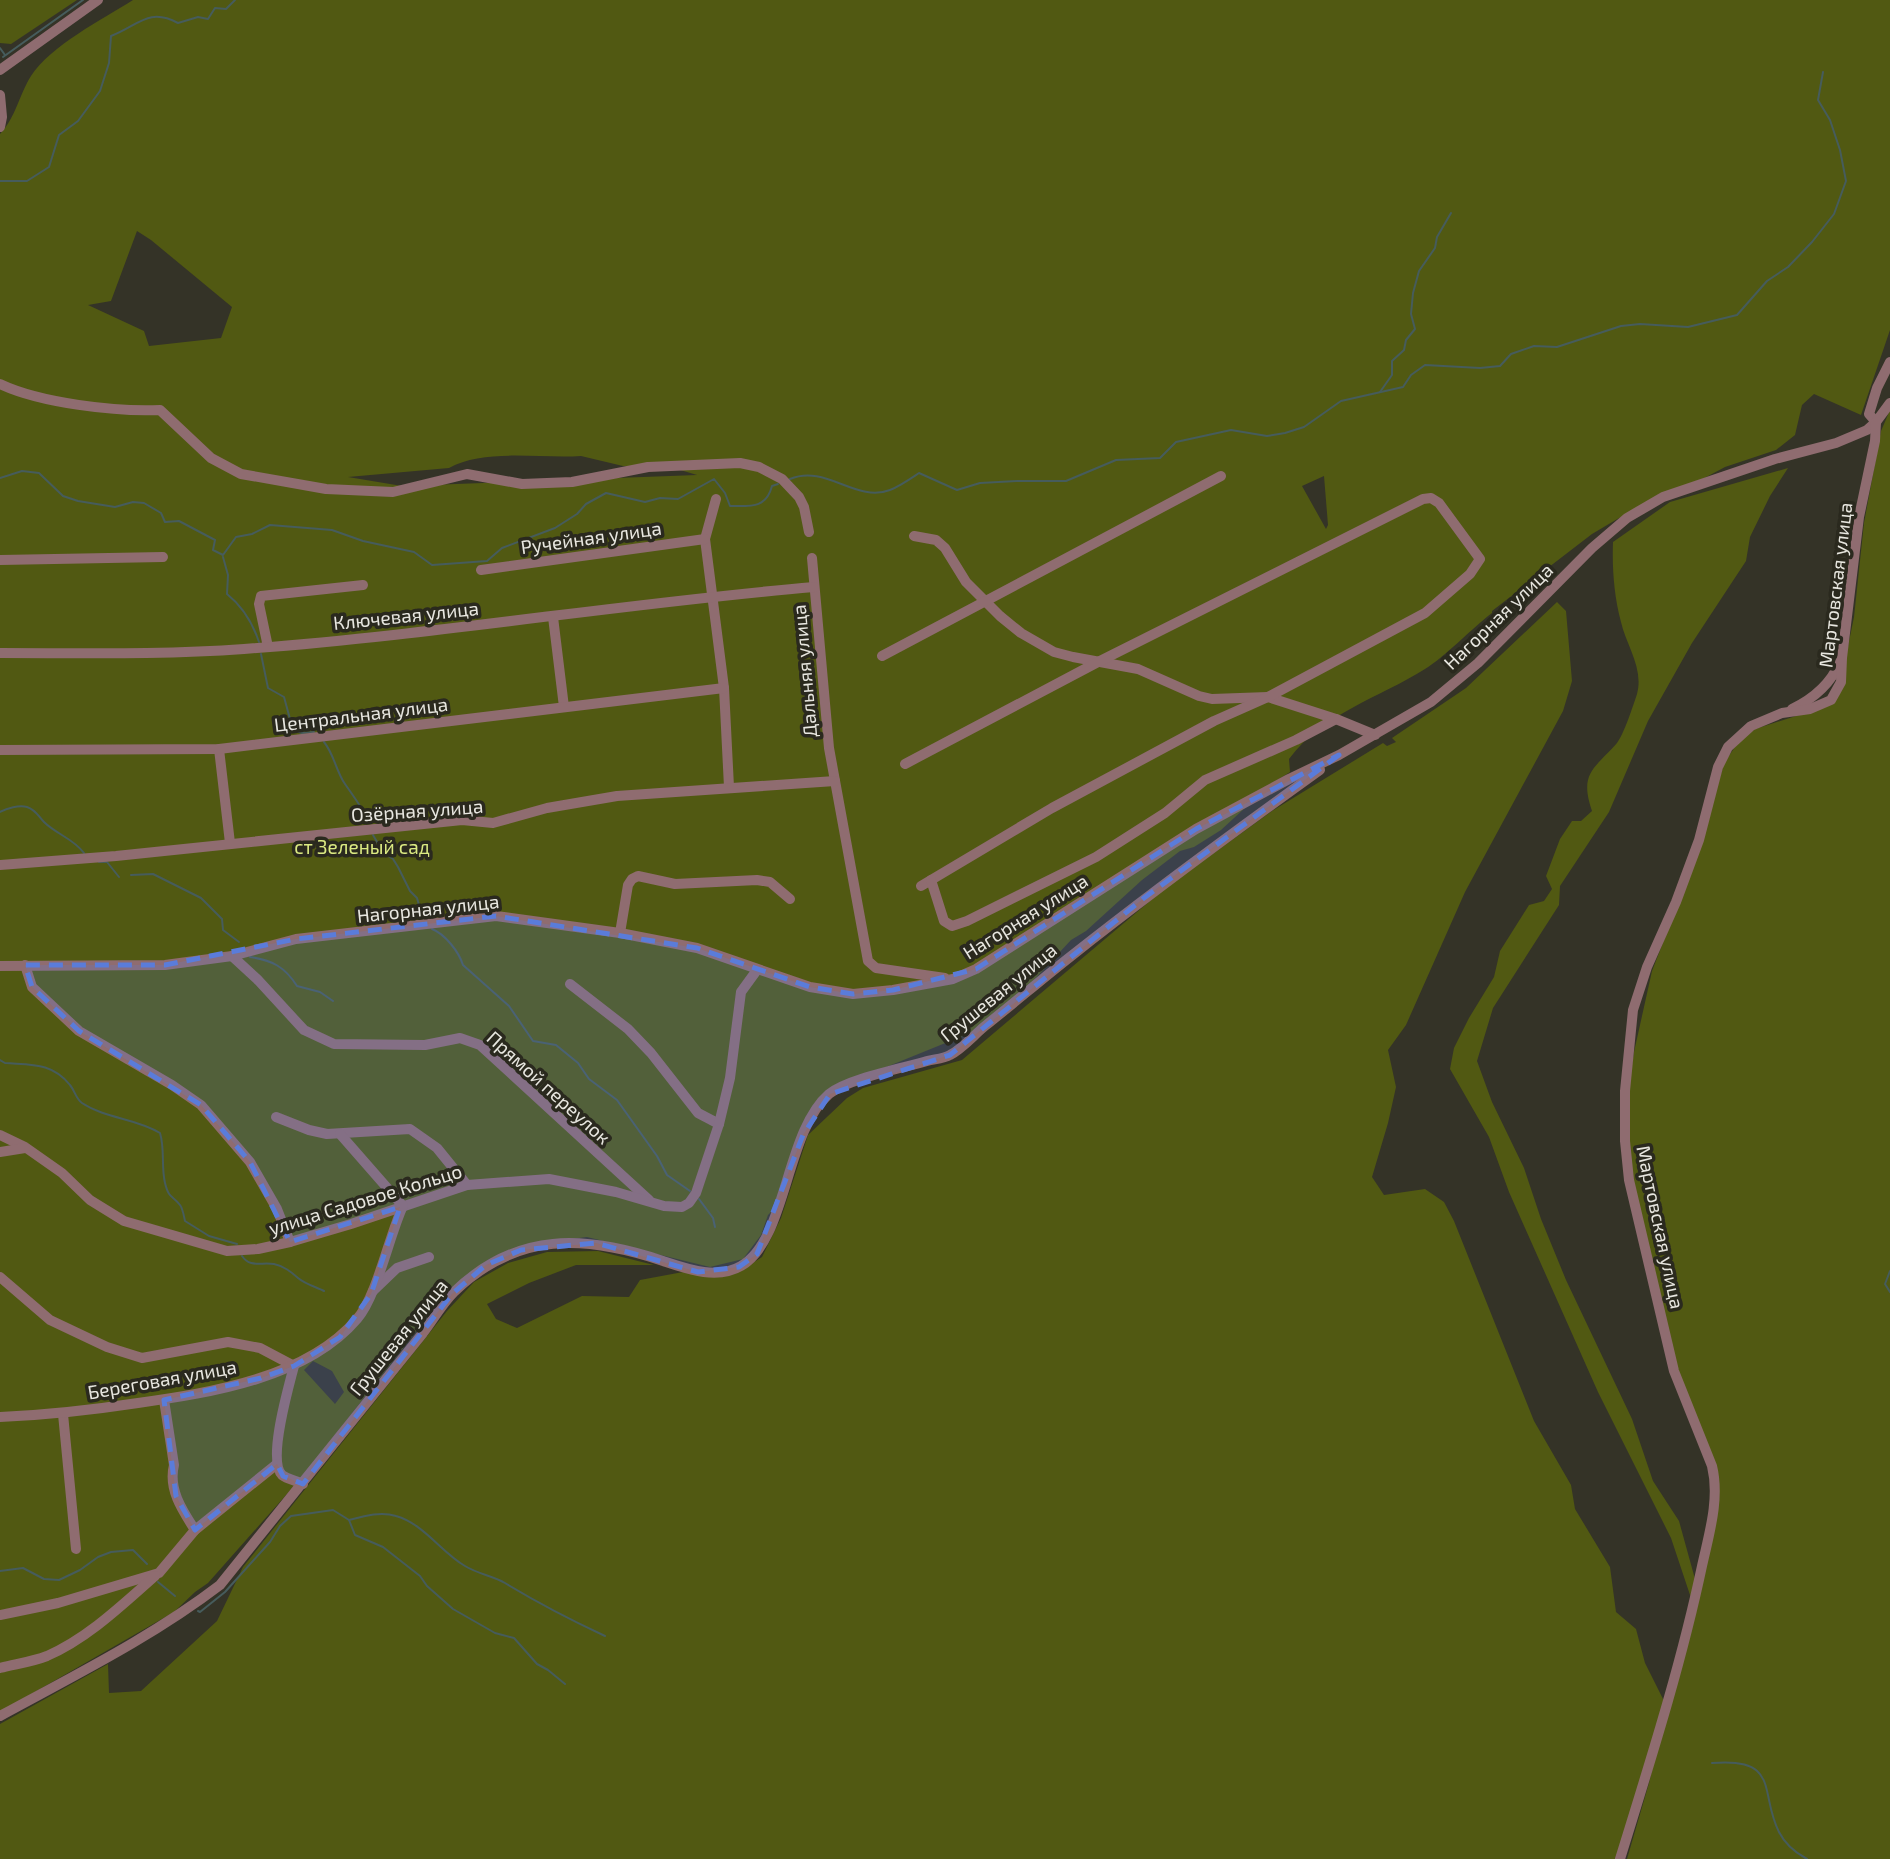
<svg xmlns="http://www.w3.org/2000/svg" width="1890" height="1859" font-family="'Exo 2',sans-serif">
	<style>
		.green { fill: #515912; fill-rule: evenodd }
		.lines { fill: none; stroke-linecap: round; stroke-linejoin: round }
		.stream { stroke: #465c5c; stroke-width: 2 }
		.minor { stroke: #8f6c70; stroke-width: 10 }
		.marked { fill: #5a7cda; fill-opacity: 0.2; stroke: #5a7cda; stroke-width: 5; stroke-dasharray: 14 9; stroke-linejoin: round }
		.labels { text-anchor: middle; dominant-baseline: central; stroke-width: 7; stroke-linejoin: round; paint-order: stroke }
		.street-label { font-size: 19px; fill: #e8e7e0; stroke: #2a291e }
		.park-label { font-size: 19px; fill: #dbea82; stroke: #2a291e }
	</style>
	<rect width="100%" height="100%" fill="#343327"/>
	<g class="green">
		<polygon points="0,0 77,0 11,44 0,43"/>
		<path d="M133 0H1890V330L1861 415 1814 394 1802 405 1795 435 1776 450 1725 467 1682 490 1619 518 1592 534 1492 611V613C1471 629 1446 656 1425 669 1379 698 1323 713 1289 759L1290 772 1271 784 1221 830 1194 847 1180 851 1142 880 1086 931 1071 940 1017 998 975 1031 842 1085 801 1132 772 1211 768 1215 761 1235 743 1259 710 1267 587 1237 529 1244 489 1259 447 1292 302 1477 208 1583 195 1592 174 1612 0 1712V134C16 117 19 95 31 76 50 46 103 19 133 0ZM137 231 151 240 232 307 221 338 149 346 144 331 88 305 111 301ZM581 456 623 466 677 469 697 475 402 486 348 477 449 468C484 448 541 459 581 456ZM1324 476 1328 525 1326 529 1302 486ZM313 1361 332 1371 344 1392 335 1404 304 1370Z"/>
		<polygon points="1890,410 1890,1859 1627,1859 1649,1783 1719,1485 1677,1370 1632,1177 1627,1095 1634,1052 1652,971 1701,845 1724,763 1739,741 1755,729 1827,706 1845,661 1854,617 1864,523 1881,431"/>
		<path d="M1788 468 1770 496 1750 537 1746 561 1692 643 1648 721 1609 812 1560 886 1559 905 1493 1008 1477 1061 1492 1102 1524 1168 1541 1219 1566 1280 1632 1419 1653 1481 1679 1521 1695 1579 1691 1598 1671 1538 1598 1392 1509 1192 1489 1137 1450 1069 1454 1048 1469 1018 1494 977 1500 951 1529 905 1544 901 1552 889 1546 876 1560 839 1572 821H1581L1592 811C1579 773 1594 769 1617 743 1624 734 1633 706 1637 694 1644 668 1626 645 1621 622 1614 596 1612 568 1613 542L1670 502Z"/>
		<polygon points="1557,602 1566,611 1572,681 1563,711 1465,892 1406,1025 1388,1050 1396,1087 1388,1123 1372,1177 1384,1195 1425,1189 1444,1202 1454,1221 1534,1421 1571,1485 1575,1509 1610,1567 1616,1612 1636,1629 1645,1663 1664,1701 1616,1859 0,1859 0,1724 108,1664 109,1693 141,1691 217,1621 243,1567 447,1311 474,1282 508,1263 547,1252 598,1251 654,1265 576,1265 529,1283 487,1304 496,1319 517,1328 582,1296 629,1297 640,1280 683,1272 740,1271 762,1257 781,1218 808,1135 847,1098 863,1088 962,1060 1163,890 1272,811 1383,743 1387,746 1396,742 1392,738 1466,688"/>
	</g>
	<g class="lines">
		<g class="stream">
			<polyline points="0,48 5,55"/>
			<polyline points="3,57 83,0"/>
			<path d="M0 181H27L49 167 59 135 78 121 100 91 109 63 111 36C138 26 148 7 178 23L198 17 208 19 215 8 226 9 235 0"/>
			<polyline points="1380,392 1392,375 1392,361 1404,350 1406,340 1415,329 1411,314 1413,293 1419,271 1435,248 1437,237 1451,213"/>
			<path d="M0 478 22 471 39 473 63 496 78 501 115 507 133 502 144 503 161 513 165 522 179 521 215 540 213 550 223 555 236 537 252 534 270 525 332 530 363 541 414 552 432 565 487 561 502 548 555 528 577 514 586 504 606 493 645 502 660 498 678 499 714 479 725 493 730 506C750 506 766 509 772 486L778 484"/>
			<path d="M790 479C826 464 856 503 890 490 900 486 910 479 919 473L957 490 980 483 1017 481H1066L1116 460 1160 458 1176 442 1231 430 1267 436 1285 433 1304 427 1341 401 1403 387 1411 375 1425 365 1480 368 1500 366 1511 354 1534 346 1557 347 1621 326 1640 324 1688 327 1737 315 1767 281 1788 267 1812 242 1834 214 1846 181 1840 150 1830 120 1818 100 1823 72"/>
			<path d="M223 557 228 575 227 594C242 606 253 624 259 642"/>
			<polyline points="261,654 268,688 284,697 293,730 302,733 314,732"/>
			<path d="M324 742C334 754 336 771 345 784 354 797 363 808 369 823"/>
			<path d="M0 812C7 808 19 805 27 807 36 810 38 816 44 822 56 834 74 839 84 853"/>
			<polyline points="373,835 383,852 393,859 398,867 410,891 417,898 423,919"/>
			<polyline points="99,862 107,862 119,877"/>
			<polyline points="131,875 153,874 201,898 222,919 223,930 239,942"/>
			<path d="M432 929C445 934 459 952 463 965L509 1006 533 1041 556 1045 578 1063 589 1079 617 1100 657 1156 667 1175 690 1191"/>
			<path d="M250 957C272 960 285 967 297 986L320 992 333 1001"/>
			<path d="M0 1060 5 1063C30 1065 52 1062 70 1085 75 1091 76 1099 82 1103 106 1119 136 1118 160 1133 165 1149 161 1166 165 1183 169 1199 172 1195 180 1205 183 1209 184 1217 185 1221L209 1236 237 1244"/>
			<polyline points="699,1199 713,1218 715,1227"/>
			<path d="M242 1256C250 1268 261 1262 274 1264 284 1266 291 1272 298 1278 305 1284 316 1287 324 1291"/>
			<polyline points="1890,1271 1885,1284 1890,1292"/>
			<path d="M349 1520C364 1516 381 1511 396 1516 424 1524 441 1552 465 1566 478 1574 493 1576 505 1583 538 1603 571 1620 605 1636"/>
			<polyline points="0,1571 23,1568 44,1579 59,1580 80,1570 98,1557 111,1552 133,1550 147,1564"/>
			<polyline points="158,1582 175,1596"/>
			<polyline points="198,1611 200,1612 225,1592 270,1542 280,1526 291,1516 333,1510 349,1520 355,1535 383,1547 420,1576 427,1586 453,1609 495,1633 514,1638 537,1664 548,1670 565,1684"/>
			<path d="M1712 1763C1781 1757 1759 1793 1779 1832 1785 1844 1796 1853 1807 1859"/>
		</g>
		<g class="minor">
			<polyline points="0,70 98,0"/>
			<polyline points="0,95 2,117 0,127"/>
			<path d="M0 384C40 403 116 412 160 410L211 458 241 474 326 489 393 492 467 474 522 484 572 482 648 467 740 463 759 467 782 479 799 497 804 507 809 532"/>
			<polyline points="716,499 705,539 724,688 729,787"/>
			<polyline points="914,536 936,540 945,548 966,582 1000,616 1021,633 1054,652 1073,657 1138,669 1199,696 1212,699 1268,697 1336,719 1375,735"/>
			<polyline points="812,558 829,748 868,961 876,968 945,978"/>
			<polyline points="0,560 163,557"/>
			<polyline points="481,570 705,539"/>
			<polyline points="553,617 564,707"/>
			<polyline points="268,647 259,604 261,596 363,585"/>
			<path d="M0 653C81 653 163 655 244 649 435 635 624 603 814 587"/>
			<polyline points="882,656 1221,476"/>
			<path d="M1792 709C1813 699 1831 683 1840 662"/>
			<polyline points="219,749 230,843"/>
			<polyline points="0,750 219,749 724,688"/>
			<polyline points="905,764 1098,662 1423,499 1431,498 1439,503 1480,559 1470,574 1425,613 1268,697 1214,721 1052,808 921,886"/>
			<polyline points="0,865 116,856 462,820 493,823 547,808 617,796 835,781"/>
			<polyline points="931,880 944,921 952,926 967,921 1096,857 1165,813 1205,780 1296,740 1336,719"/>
			<polyline points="620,933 628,885 632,879 638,876 675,884 757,880 770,882 790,899"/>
			<polyline points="232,956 257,979 304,1030 334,1044 425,1045 460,1038 480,1045 649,1200"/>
			<polyline points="25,965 32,987 79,1031 172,1085 201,1105 250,1162 277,1209 290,1242"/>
			<polyline points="0,966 165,965 232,956 296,939 496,916 620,933 697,948 810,987 853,994 893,990 953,979 976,969 1196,829 1289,779 1339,755 1431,702 1478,663 1592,548 1627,518 1663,497 1775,459 1836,443 1867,430 1876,422 1869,414 1877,388 1890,362"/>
			<polyline points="570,984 628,1029 651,1053 698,1113 719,1124"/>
			<polyline points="276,1117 309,1130 327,1134 410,1129 437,1148 467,1185"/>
			<polyline points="0,1135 25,1147 62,1173 90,1200 124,1221 227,1251 258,1249 290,1242 351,1224 467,1185 549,1179 616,1192 664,1206 682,1207 689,1203 696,1193 719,1124 730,1078 741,992 757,970"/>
			<polyline points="0,1152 25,1148"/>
			<path d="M0 1277 50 1320 107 1347 142 1358 228 1342 260 1348 294 1366C289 1386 267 1460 282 1475 287 1479 297 1481 303 1484"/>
			<polyline points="373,1291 397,1268 429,1257"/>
			<path d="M164 1400 174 1465C168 1489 182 1510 195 1530"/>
			<polyline points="63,1414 76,1549"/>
			<path d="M0 1417C47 1415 92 1410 138 1403 210 1393 307 1378 357 1319 377 1296 389 1236 403 1206L340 1134"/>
			<polyline points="0,1615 58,1603 159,1573 195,1530 277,1464"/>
			<path d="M0 1668C15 1664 32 1662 47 1656 88 1638 122 1605 155 1576"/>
			<path d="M0 1716C75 1675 152 1637 220 1585L423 1333C433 1320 442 1304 454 1292 517 1231 585 1235 663 1261 687 1269 717 1280 741 1266 787 1240 785 1132 829 1094 847 1079 903 1068 927 1061 934 1059 943 1059 950 1055 962 1049 974 1035 985 1026 1014 1003 1042 979 1070 957 1152 892 1235 831 1320 770"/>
			<path d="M1620 1859C1650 1762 1681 1665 1702 1566 1709 1534 1720 1499 1712 1466L1674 1371 1629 1180 1625 1141V1091L1633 1010 1647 967 1676 902 1699 840 1718 767 1728 747 1751 726 1782 713 1810 709 1831 700 1841 682 1842 658 1859 517 1875 441 1876 422 1890 403"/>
		</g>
	</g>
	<path class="marked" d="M1339 755 1144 898 950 1055 830 1094 803 1135 757 1254 739 1267 698 1272 596 1243 521 1250 486 1265 452 1294 303 1484 283 1476 277 1464 195 1530 176 1496 164 1400 261 1378 294 1366 340 1337 371 1294 400 1207 290 1242 250 1162 201 1105 79 1031 32 987 25 965H165L296 939 496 916 697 948 810 987 853 994 893 990 976 969 1196 829Z"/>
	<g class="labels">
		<g class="street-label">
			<text transform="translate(591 537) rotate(-8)">Ручейная улица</text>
			<text transform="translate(1835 585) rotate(-83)">Мартовская улица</text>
			<text transform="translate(406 615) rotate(-6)">Ключевая улица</text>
			<text transform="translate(1498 616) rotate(-44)">Нагорная улица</text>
			<text transform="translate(804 671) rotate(-95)">Дальняя улица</text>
			<text transform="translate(361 714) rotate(-7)">Центральная улица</text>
			<text transform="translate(417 810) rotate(-4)">Озёрная улица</text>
			<text transform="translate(428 908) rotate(-6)">Нагорная улица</text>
			<text transform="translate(1025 916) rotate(-32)">Нагорная улица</text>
			<text transform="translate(998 992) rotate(-39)">Грушевая улица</text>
			<text transform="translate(549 1087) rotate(42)">Прямой переулок</text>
			<text transform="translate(365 1199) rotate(-17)">улица Садовое Кольцо</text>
			<text transform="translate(1661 1227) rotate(78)">Мартовская улица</text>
			<text transform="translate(398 1337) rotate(-51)">Грушевая улица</text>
			<text transform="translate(162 1379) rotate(-10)">Береговая улица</text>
		</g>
		<g class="park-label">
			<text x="362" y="846">ст Зеленый сад</text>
		</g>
	</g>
</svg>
